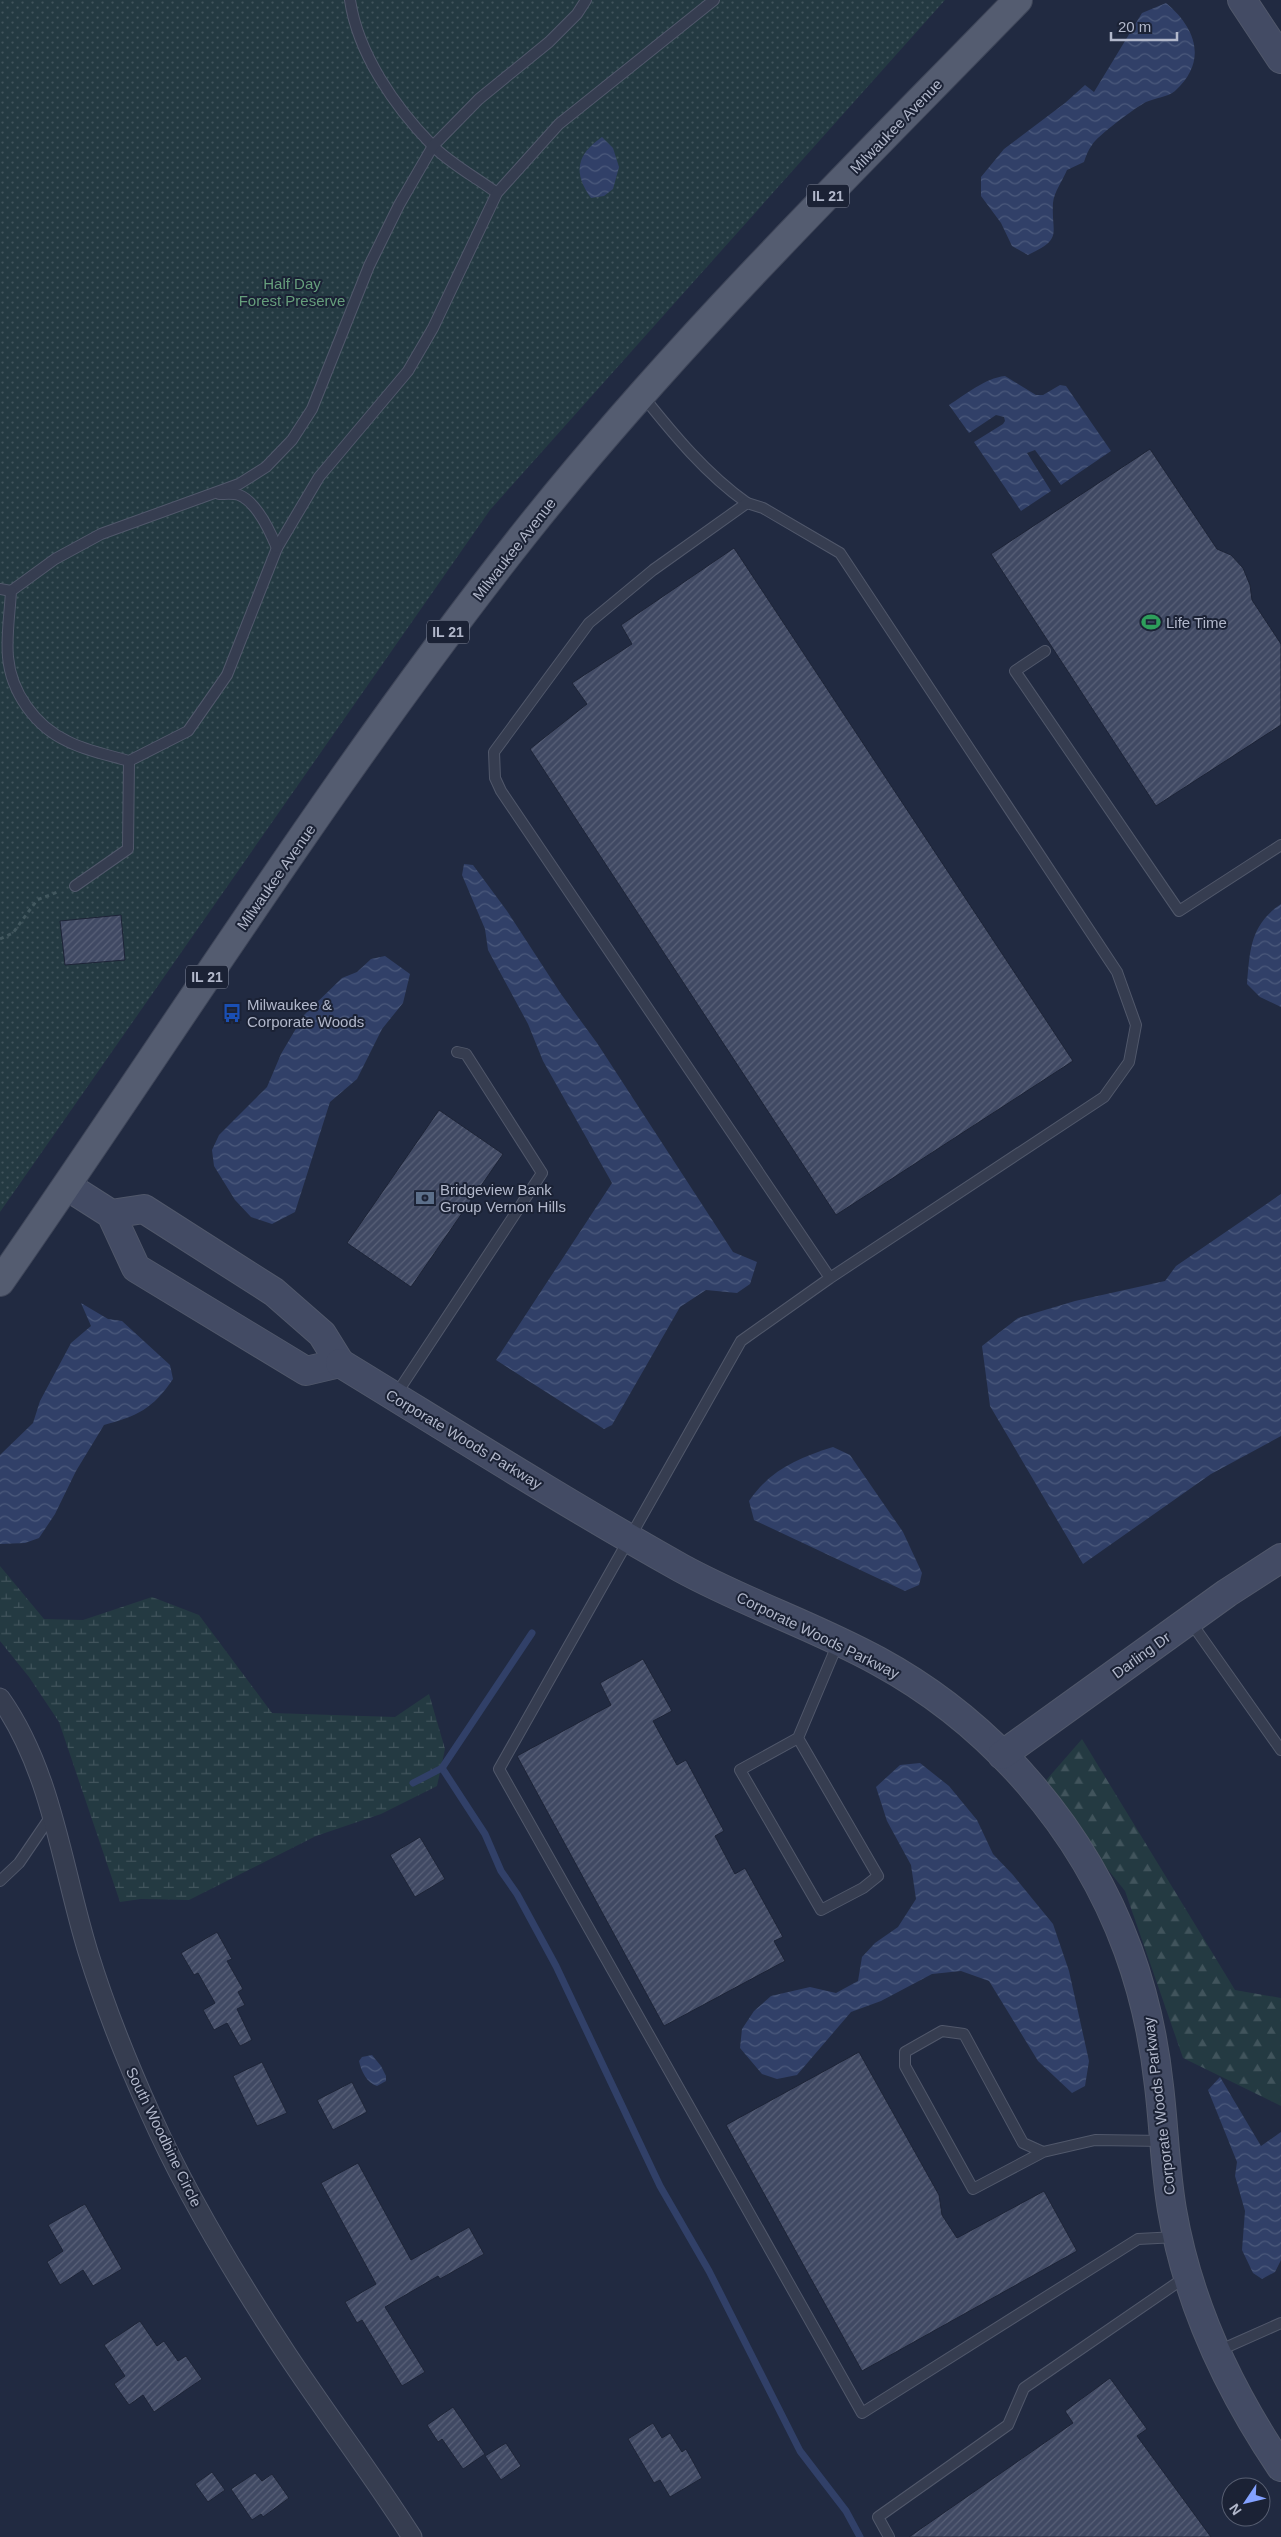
<svg xmlns="http://www.w3.org/2000/svg" width="1281" height="2537" font-family="Helvetica,sans-serif">
	<style>
		.forest { fill: url(#forest-firs) }
		.wetland { fill: url(#wetland-marsh) }
		.park { fill: url(#park-dots) }
		.water { fill: url(#water-waves) }
		.lines { fill: none; stroke-linecap: round; stroke-linejoin: round }
		.stream { stroke: #314068; stroke-width: 7 }
		.building { fill: url(#building-hatch); stroke: #1d2437 }
		.lane-casing { stroke: #51586b; stroke-width: 12 }
		.street-casing { stroke: #51586b; stroke-width: 21 }
		.secondary-casing { stroke: #51586b; stroke-width: 30 }
		.primary-casing { stroke: #3f4659; stroke-width: 30 }
		.path { stroke: #42575e; stroke-width: 3; stroke-dasharray: 4 4; stroke-linecap: butt }
		.lane { stroke: #363d50; stroke-width: 10 }
		.street { stroke: #363d50; stroke-width: 19 }
		.secondary { stroke: #434b64; stroke-width: 28 }
		.primary { stroke: #545c70; stroke-width: 28 }
		.labels { text-anchor: middle; dominant-baseline: central; stroke-width: 4; stroke-linejoin: round; paint-order: stroke }
		.shield { fill: #1b2235; stroke: #858b9e; stroke-width: 1 }
		.shield-label { font-size: 14px; font-weight: bold; fill: #b2b8cb }
		.street-label { font-size: 15px; fill: #b2b8cb; stroke: #1b2235 }
		.park-label { font-size: 15px; fill: #669f7c; stroke: #1b2235 }
		.poi-label { font-size: 15px; fill: #b2b8cb; stroke: #1b2235; text-anchor: start }
	</style>
	<defs>
		<pattern id="forest-firs" width="22" height="20" patternUnits="userSpaceOnUse" patternTransform="scale(1.25)"><rect width="22" height="20" fill="#243a42"/><path d="M5 1l3.5 6h-7zM16 11l3.5 6h-7z" fill="#41545c"/></pattern>
		<pattern id="wetland-marsh" width="20" height="14" patternUnits="userSpaceOnUse" patternTransform="scale(1.25)"><rect width="20" height="14" fill="#243a42"/><path d="M1 5h8M5 5V1M11 12h8M15 12V8" fill="none" stroke="#41545c"/></pattern>
		<pattern id="park-dots" width="8" height="8" patternUnits="userSpaceOnUse" patternTransform="scale(1.25)"><rect width="8" height="8" fill="#243a42"/><path d="M2 2h.1M6 6h.1" fill="none" stroke="#41545c" stroke-width="1.8" stroke-linecap="round"/></pattern>
		<pattern id="water-waves" width="16" height="10" patternUnits="userSpaceOnUse" patternTransform="scale(1.25)"><rect width="16" height="10" fill="#314068"/><path d="M0 5q4-4 8 0t8 0" fill="none" stroke="#4c5a7c"/></pattern>
		<pattern id="building-hatch" width="6" height="6" patternUnits="userSpaceOnUse" patternTransform="scale(1.25)"><rect width="6" height="6" fill="#404963"/><path d="M-1 1l2-2M0 6l6-6M5 7l2-2" fill="none" stroke="#596178"/></pattern>
	</defs>
	<rect width="100%" height="100%" fill="#212a41"/>
	<polygon class="forest" points="1082,1739 1235,1990 1281,1998 1281,2106 1183,2058 1125,1891 1041,1786"/>
	<polygon class="wetland" points="0,1566 44,1619 83,1620 152,1597 199,1615 272,1713 395,1717 429,1694 445,1749 437,1786 381,1814 316,1836 189,1900 141,1899 120,1902 59,1722 29,1677 0,1641"/>
	<polygon class="park" points="0,0 945,0 490,510 0,1212"/>
	<g class="water">
		<path d="M1166 3C1196 28 1208 61 1175 91 1168 97 1155 98 1146 102 1136 107 1097 136 1092 145 1088 150 1086 156 1084 162L1067 170C1063 180 1054 192 1053 203 1051 234 1064 238 1028 255L1012 246 1001 223 981 196V177L1004 149 1065 103 1085 85 1094 92 1142 13Z"/>
		<path d="M602 137 613 148 619 167 613 189 604 196 591 198C573 173 576 155 602 137Z"/>
		<path d="M1005 376 1036 395H1043L1060 385 1066 386 1111 451 1061 485 1035 450 1027 453 1051 491 1021 511 974 442 1003 424 1005 421 1004 417 996 415 969 433 949 405C965 395 985 378 1005 376Z"/>
		<polygon points="464,864 473,865 507,911 561,994 597,1043 733,1252 757,1262 750,1284 737,1293 706,1290 680,1307 612,1425 604,1429 496,1360 612,1183 543,1061 528,1024 488,950 485,929 462,875"/>
		<path d="M1281 904V1007L1260 997 1247 984C1250 950 1250 925 1281 904Z"/>
		<polygon points="385,956 410,974 403,1003 382,1029 357,1079 330,1102 295,1212 272,1224 251,1217 235,1200 214,1166 212,1150 219,1135 267,1087 281,1054 304,1015 342,978 357,972 371,959"/>
		<polygon points="1281,1194 1281,1436 1211,1474 1083,1564 990,1406 982,1346 1018,1318 1075,1301 1165,1281 1176,1266"/>
		<path d="M81 1303 108 1319 122 1321 170 1365 173 1379C153 1409 137 1416 104 1425L76 1471 55 1514 39 1538 25 1543 0 1544V1455L33 1423 40 1401 71 1343 91 1326Z"/>
		<path d="M833 1447 850 1455 903 1532 922 1573 919 1585 905 1591 754 1520 749 1501C770 1470 798 1458 833 1447Z"/>
		<polygon points="920,1763 949,1786 977,1820 993,1854 1013,1875 1053,1924 1069,1971 1089,2061 1085,2086 1072,2093 1038,2061 989,1981 961,1971 932,1974 881,2001 851,2012 797,2075 777,2079 762,2074 740,2048 742,2029 754,2011 771,1996 810,1987 836,1993 858,1981 862,1957 875,1943 898,1927 916,1899 911,1865 887,1821 876,1787 900,1765"/>
		<path d="M372 2055 381 2066 386 2076V2081L377 2086C367 2083 361 2071 359 2061L362 2057Z"/>
		<polygon points="1220,2077 1261,2146 1281,2132 1281,2260 1275,2272 1262,2279 1253,2273 1242,2250 1245,2211 1235,2176 1237,2162 1208,2090"/>
	</g>
	<g class="lines">
		<g class="stream">
			<polyline points="442,1768 485,1834 501,1871 517,1894 556,1966 660,2186 709,2271 800,2451 846,2511 860,2537"/>
			<polyline points="413,1783 442,1768 532,1633"/>
		</g>
	</g>
	<g class="building">
		<polygon points="1150,449 1217,549 1231,555 1243,568 1250,585 1252,600 1281,644 1281,725 1156,806 991,554"/>
		<polygon points="734,548 1073,1061 836,1215 530,749 587,704 572,683 632,644 621,625"/>
		<polygon points="121,915 125,960 65,965 60,921"/>
		<polygon points="439,1110 503,1154 411,1287 347,1243"/>
		<polygon points="643,1659 672,1711 653,1721 677,1765 686,1760 724,1831 715,1836 735,1874 745,1868 783,1937 774,1941 785,1961 664,2026 517,1756 611,1705 600,1683"/>
		<polygon points="420,1837 445,1879 415,1897 390,1855"/>
		<polygon points="217,1932 232,1959 227,1961 243,1989 238,1992 245,2005 237,2009 252,2040 240,2046 227,2023 214,2030 203,2010 215,2003 198,1973 194,1975 181,1953"/>
		<polygon points="859,2052 939,2195 942,2215 957,2238 1044,2191 1077,2251 862,2371 726,2125"/>
		<polygon points="262,2062 287,2113 257,2126 233,2076"/>
		<polygon points="352,2082 367,2112 333,2130 317,2100"/>
		<polygon points="358,2163 411,2260 469,2227 484,2254 440,2279 438,2276 385,2307 425,2372 402,2386 362,2320 357,2323 345,2302 376,2284 321,2183"/>
		<polygon points="85,2204 122,2269 93,2286 83,2270 60,2285 47,2262 63,2251 48,2225"/>
		<polygon points="140,2321 157,2346 164,2341 178,2361 186,2356 202,2379 154,2412 143,2395 129,2405 114,2384 125,2376 104,2345"/>
		<polygon points="1110,2378 1147,2429 1137,2436 1211,2537 909,2537 1073,2423 1065,2411"/>
		<polygon points="453,2407 485,2454 463,2469 442,2439 438,2442 427,2425"/>
		<polygon points="653,2423 662,2438 670,2433 682,2452 686,2449 702,2478 670,2497 660,2480 654,2483 628,2439"/>
		<polygon points="506,2443 521,2466 501,2480 485,2456"/>
		<polygon points="212,2472 225,2490 208,2502 195,2484"/>
		<polygon points="255,2473 262,2481 272,2474 289,2498 263,2517 261,2514 252,2520 231,2489"/>
	</g>
	<g class="lines">
		<g class="lane-casing">
			<g id="lane">
				<path d="M350 0C358 54 395 107 432 145 449 163 477 178 497 193"/>
				<path d="M586 0 577 14 549 42 479 99 433 146 399 205 369 266 312 409 292 440 266 467 239 484 101 534 55 559 11 591C10 612 6 636 8 657 11 692 35 726 67 741 86 751 109 755 129 761L188 731 227 675 277 548 319 477 408 371 433 328 497 193 559 124 714 0"/>
				<path d="M642 395C674 435 706 474 747 503"/>
				<path d="M219 494C225 494 234 493 239 495 257 502 270 531 277 548"/>
				<polyline points="0,589 11,591"/>
				<polyline points="1045,651 1015,671 1179,911 1281,845"/>
				<polyline points="75,886 128,849 129,761"/>
				<polyline points="830,1278 501,791 495,778 494,752 589,623 653,570 747,503 763,508 840,553 1117,972 1136,1025 1129,1062 1104,1097 830,1278 741,1341 499,1769 862,2413 1138,2239 1177,2237"/>
				<polyline points="395,1396 542,1173 466,1054 457,1052"/>
				<polyline points="1190,1621 1281,1750"/>
				<polyline points="798,1738 740,1770 821,1910 863,1888 878,1876 798,1738 838,1643"/>
				<polyline points="0,1881 19,1863 51,1816"/>
				<polyline points="1043,2152 973,2189 905,2066 905,2052 942,2031 964,2034 1023,2143 1043,2152 1095,2140 1163,2141"/>
				<polyline points="1218,2351 1281,2323"/>
				<polyline points="889,2537 878,2517 1008,2425 1024,2388 1187,2276"/>
			</g>
		</g>
		<g class="street-casing">
			<path id="street" d="M0 1698C52 1771 62 1868 88 1952 105 2007 127 2062 151 2115 188 2198 236 2277 286 2353 327 2415 372 2474 412 2537"/>
		</g>
		<g class="secondary-casing">
			<g id="secondary">
				<polyline points="1242,0 1281,59"/>
				<polyline points="67,1186 111,1214 136,1268 306,1371 340,1363 322,1334 274,1292 144,1209 111,1214"/>
				<path d="M340 1363C453 1432 565 1503 681 1568 745 1603 814 1626 878 1661 992 1723 1083 1828 1128 1950 1144 1994 1154 2039 1159 2086 1164 2127 1165 2169 1172 2210 1188 2303 1229 2390 1281 2467"/>
				<polyline points="1002,1755 1227,1593 1281,1558"/>
			</g>
		</g>
		<g class="primary-casing">
			<path id="primary" d="M0 1282C174 1032 336 772 525 533 676 343 850 173 1018 0"/>
		</g>
		<polyline class="path" points="0,939 13,933 37,900 60,891"/>
		<use href="#lane" class="lane"/>
		<use href="#street" class="street"/>
		<use href="#secondary" class="secondary"/>
		<use href="#primary" class="primary"/>
	</g>
	<defs>
		<g id="stadium-bare" transform="scale(1.5)"><path d="M0-5a6.5 5 0 1 0 0 10a6.5 5 0 1 0 0-10ZM-3.5-1.8h7v3.6h-7Z" fill="#2e9e5b" stroke="#1b2235" stroke-width="2.5" paint-order="stroke"/></g>
		<g id="bus-bare" transform="scale(1.5)"><path d="M-5-6H5V4H4V6H2V4H-2V6H-4V4H-5ZM-3.5-4V0h7V-4ZM-3.5 1.2v1.5H-2V1.2ZM2 1.2v1.5H3.5V1.2Z" fill="#1a4fb4" stroke="#1b2235" stroke-width="2.5" paint-order="stroke"/></g>
		<g id="bank-bare" transform="scale(1.5)"><path d="M-6-4H6V4H-6ZM0-2.3a2.3 2.3 0 1 0 0 4.6a2.3 2.3 0 1 0 0-4.6Z" fill="#5c6f8a" stroke="#1b2235" stroke-width="2.5" paint-order="stroke"/></g>
	</defs>
	<g fill-rule="evenodd">
		<use href="#stadium-bare" x="1151" y="622"/>
		<use href="#bus-bare" x="232" y="1013"/>
		<use href="#bank-bare" x="425" y="1198"/>
	</g>
	<g class="labels">
		<g class="shield">
			<rect x="807" y="184.5" width="42" height="23" rx="4"/>
			<rect x="427" y="620.5" width="42" height="23" rx="4"/>
			<rect x="186" y="965.5" width="42" height="23" rx="4"/>
		</g>
		<g class="shield-label">
			<text x="828" y="196">IL 21</text>
			<text x="448" y="632">IL 21</text>
			<text x="207" y="977">IL 21</text>
		</g>
		<g class="street-label">
			<text transform="translate(896 126) rotate(-46)">Milwaukee Avenue</text>
			<text transform="translate(514 549) rotate(-52)">Milwaukee Avenue</text>
			<text transform="translate(276 877) rotate(-55)">Milwaukee Avenue</text>
			<text transform="translate(464 1439) rotate(31)">Corporate Woods Parkway</text>
			<text transform="translate(818 1635) rotate(26)">Corporate Woods Parkway</text>
			<text transform="translate(1141 1655) rotate(-36)">Darling Dr</text>
			<text transform="translate(1159 2106) rotate(-97)">Corporate Woods Parkway</text>
			<text transform="translate(164 2137) rotate(64)">South Woodbine Circle</text>
		</g>
		<g class="park-label">
			<text x="292" y="283">Half Day<tspan x="292" dy="17">Forest Preserve</tspan></text>
		</g>
		<g class="poi-label">
			<text x="1166" y="622">Life Time</text>
			<text x="247" y="1004">Milwaukee &amp;<tspan x="247" dy="17">Corporate Woods</tspan></text>
			<text x="440" y="1189">Bridgeview Bank<tspan x="440" dy="17">Group Vernon Hills</tspan></text>
		</g>
	</g>
	<g transform="translate(1246 2502) rotate(235)"><circle r="24" fill="#1b2235" stroke="#575e71"/>
	<path d="M0-4L9 19L0 12L-9 19Z" fill="#83a1ff"/>
	<text y="-8" font-size="14" font-weight="bold" text-anchor="middle" fill="#b2b8cb">N</text>
	</g>
	<path d="M1111 32v8h66v-8" fill="none" stroke="#b2b8cb" stroke-width="2.5"/>
	<text x="1118" y="32" font-size="15" fill="#b2b8cb" stroke="#1b2235" stroke-width="4" paint-order="stroke">20 m</text>
</svg>
